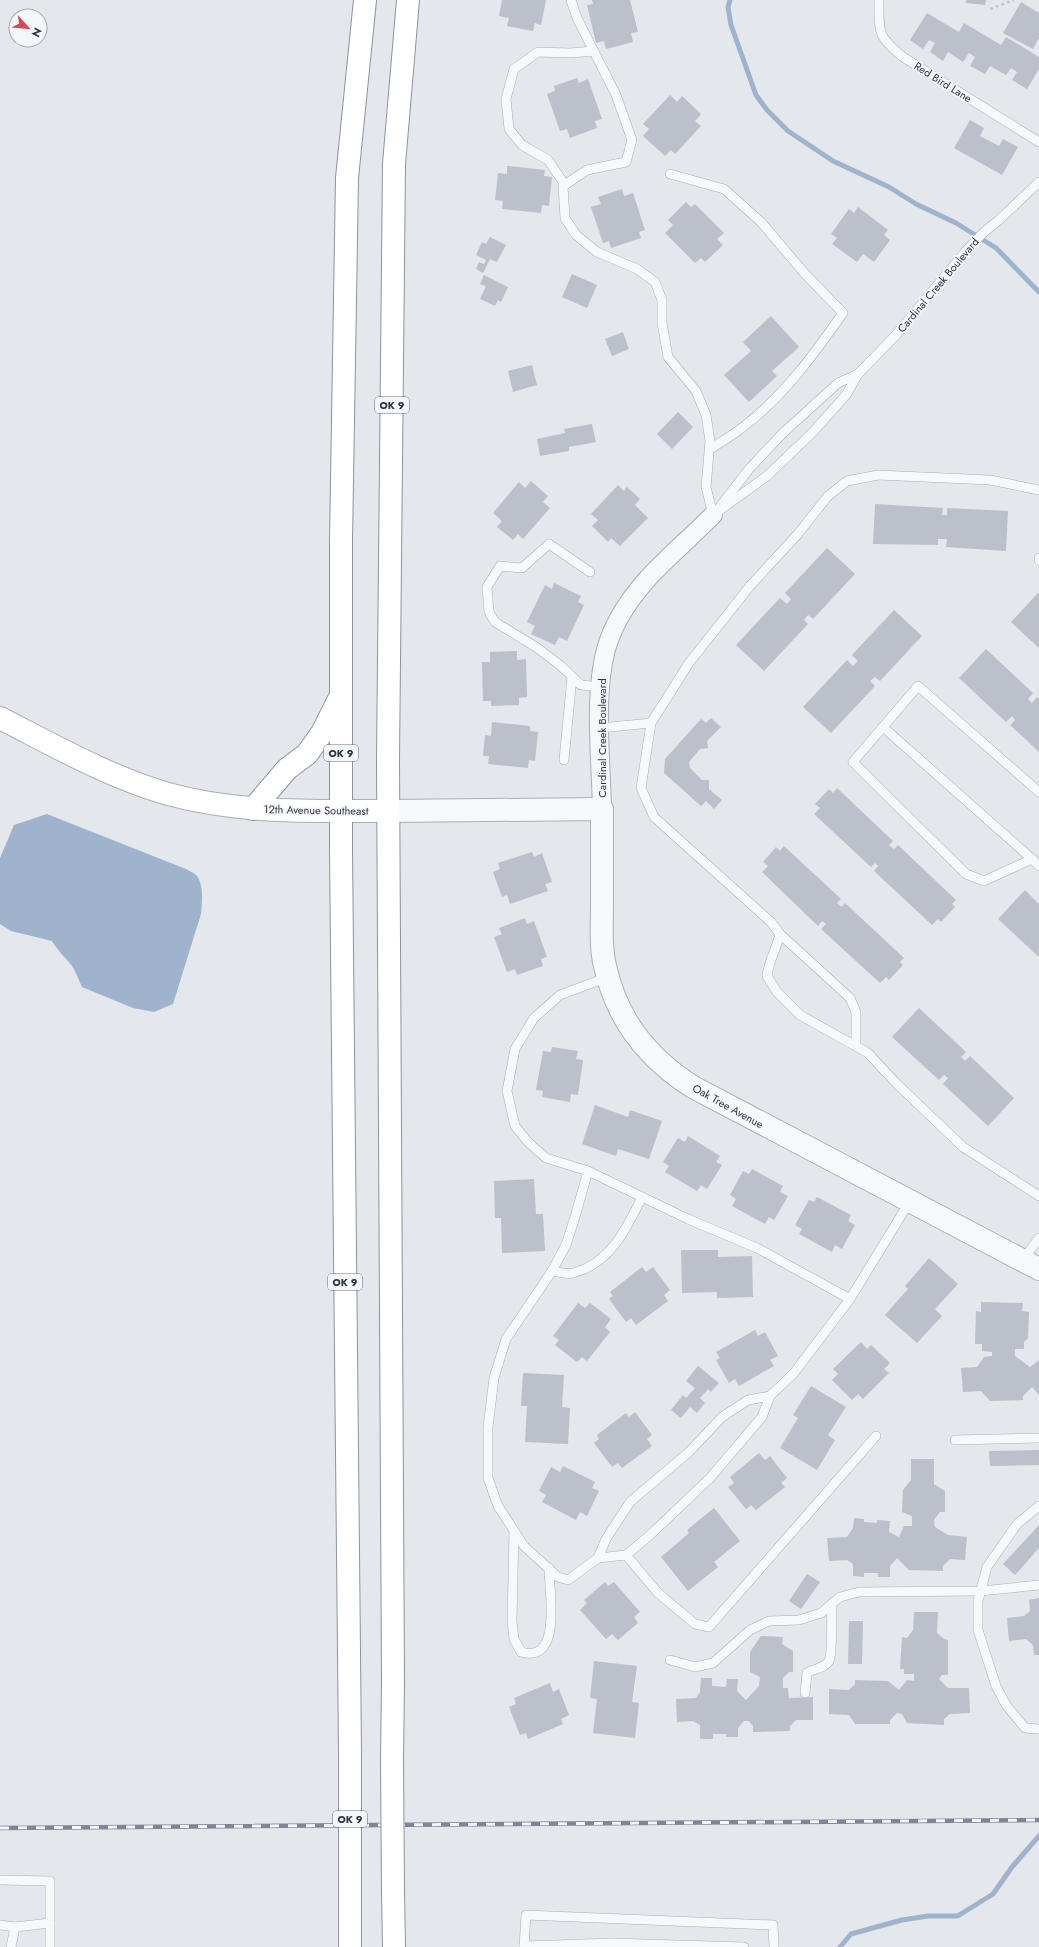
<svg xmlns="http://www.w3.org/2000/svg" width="1039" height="1947" font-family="Jost,sans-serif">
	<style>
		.water { fill: #9fb4cc }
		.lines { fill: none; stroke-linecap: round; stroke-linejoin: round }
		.stream { stroke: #9fb4cc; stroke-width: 5 }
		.building { fill: #bbc0ca }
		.service-casing { stroke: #a9aeb7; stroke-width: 10 }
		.minor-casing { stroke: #a9aeb7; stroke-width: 20 }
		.tertiary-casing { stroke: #a9aeb7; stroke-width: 24 }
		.secondary-casing { stroke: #a9aeb7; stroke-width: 24 }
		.trunk-casing { stroke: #8b94a3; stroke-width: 24 }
		.path { stroke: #c2c5cb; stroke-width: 2.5; stroke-dasharray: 3 3; stroke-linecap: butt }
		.service { stroke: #f7f8fa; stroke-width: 9 }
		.minor { stroke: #f7f8fa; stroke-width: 18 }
		.tertiary { stroke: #f7f8fa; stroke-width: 22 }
		.secondary { stroke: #fff; stroke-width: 22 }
		.trunk { stroke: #fff; stroke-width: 22 }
		.rail-casing { stroke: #7d8696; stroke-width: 4.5 }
		.rail { stroke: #f4f6f9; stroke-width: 3; stroke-dasharray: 9; stroke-linecap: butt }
		.trunk-bridge-casing { stroke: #8b94a3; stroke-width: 24; stroke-linecap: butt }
		.trunk-bridge { stroke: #fff; stroke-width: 22 }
		.labels { text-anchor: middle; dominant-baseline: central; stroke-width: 3.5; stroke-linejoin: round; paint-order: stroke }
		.shield { fill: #f4f6f9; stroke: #676e7b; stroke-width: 1 }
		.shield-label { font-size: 10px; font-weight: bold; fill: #2b3445 }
		.street-label { font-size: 11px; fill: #2b3445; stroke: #f4f6f9 }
	</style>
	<rect width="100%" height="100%" fill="#e4e7ec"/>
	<path class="water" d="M47 814 186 869C189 871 195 873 197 876 204 885 202 903 201 914L173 1004 154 1012 133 1008 82 987C79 981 76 972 72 966 66 958 57 950 52 941L11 931 0 924V858L14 825Z"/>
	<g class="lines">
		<g class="stream">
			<polyline points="730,0 728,7 731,25 756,95 767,110 788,131 833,161 889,187 916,204 956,223 996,248 1039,292"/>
			<polyline points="840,1947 851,1934 902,1920 928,1916 957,1916 961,1914 993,1894 1012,1867 1039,1836"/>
		</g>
	</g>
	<g class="building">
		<polygon points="502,0 546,0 541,25 535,23 533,31 507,26 509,18 499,16"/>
		<polygon points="592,0 630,0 638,32 631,33 633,42 606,49 604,41 596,43 587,5 593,4"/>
		<polygon points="966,0 986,0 985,5 966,3"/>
		<polygon points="1021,2 1039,13 1039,38 1033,49 1003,33"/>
		<polygon points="927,13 959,32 964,23 1001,45 1006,37 1039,57 1039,69 1027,89 1012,80 1017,72 1011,68 1006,75 990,66 985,74 970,66 975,57 969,53 963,62 948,52 943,61 930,52 935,43 929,40 923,49 910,40"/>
		<polygon points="577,78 579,83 588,79 602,119 595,121 597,128 570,138 567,129 560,131 547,94 555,91 554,86"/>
		<polygon points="670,95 677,102 682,96 701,114 695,121 701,126 675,154 671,150 665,156 643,136 649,129 643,124"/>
		<polygon points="970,120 984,128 980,136 999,146 1003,139 1018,147 1002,175 954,148"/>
		<polygon points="507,166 545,170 544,176 552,177 549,206 542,205 541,213 502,209 503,201 495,200 498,173 507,174"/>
		<polygon points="622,189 624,196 633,193 645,230 639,232 641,238 611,248 609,241 603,243 591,207 601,204 598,197"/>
		<polygon points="686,202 691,207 695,204 724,233 717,239 723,245 705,262 701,258 695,263 665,233 673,225 668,220"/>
		<polygon points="858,207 888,230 884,235 890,240 874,262 863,254 857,262 832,244 837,238 831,234 849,209 854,213"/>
		<polygon points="490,237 506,245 497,262 490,259 483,273 476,269 479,262 484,264 486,260 476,255 482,242 486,244"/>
		<polygon points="572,274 597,285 587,308 562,297"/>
		<polygon points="484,275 508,287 501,302 498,300 495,306 480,299 486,286 480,284"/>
		<polygon points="771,316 799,347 772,371 777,376 749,402 724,375 751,351 743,342"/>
		<polygon points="623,332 629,349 612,356 605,339"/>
		<polygon points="532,365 537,385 513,392 508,371"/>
		<polygon points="678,412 693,427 672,449 657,434"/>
		<polygon points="592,424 596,442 569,447 569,451 540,456 537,439 565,433 564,429"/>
		<polygon points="531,481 548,496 543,502 550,508 523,539 518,534 513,540 497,527 502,521 493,513 519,482 525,488"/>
		<polygon points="618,485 624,491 627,487 640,499 635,505 648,518 620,546 611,538 608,542 592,526 598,520 591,514"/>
		<polygon points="875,504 943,508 942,515 947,515 947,508 1008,511 1006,551 946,547 947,539 938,539 938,545 873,544"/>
		<polygon points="827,548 855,574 813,619 808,615 804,620 808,624 764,671 736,645 780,598 787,604 791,599 785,593"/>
		<polygon points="554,583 581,596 578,602 584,605 567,641 559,637 555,645 531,634 535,626 527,622 545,585 552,589"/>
		<polygon points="1038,593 1039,594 1039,648 1011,622"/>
		<polygon points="894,610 922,636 880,681 875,677 870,681 875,686 831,733 803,707 847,660 853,666 858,661 852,655"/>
		<polygon points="986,649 1033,693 1028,699 1032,703 1037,697 1039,699 1039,752 1010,725 1015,720 1012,716 1006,722 959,678"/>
		<polygon points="517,651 517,660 526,659 527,697 519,698 519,705 491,706 491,701 483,701 482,662 490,662 490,652"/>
		<polygon points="711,718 721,727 707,741 708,748 700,749 689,762 690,768 702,780 709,780 709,789 722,800 714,809 706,801 701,806 664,773 665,759 701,719 706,723"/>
		<polygon points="492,722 530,726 530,731 538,732 535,761 529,760 528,768 488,764 489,756 483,756 485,735 491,736"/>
		<polygon points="837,788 893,841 889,845 894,849 898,845 956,900 952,904 955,907 941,922 938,919 932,925 874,871 878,866 875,863 871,867 814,814 820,808 815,804 829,789 833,793"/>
		<polygon points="784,846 841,899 837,903 842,907 845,903 904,958 900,962 903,965 889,980 886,977 880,983 821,929 826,924 822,921 818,926 762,872 768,866 763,862 776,847 780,851"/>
		<polygon points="532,852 534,857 542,853 552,882 545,884 548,891 510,904 507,895 502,897 493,872 500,869 498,863"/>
		<polygon points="1025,890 1039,904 1039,957 998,919"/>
		<polygon points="525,918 527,924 534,921 547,957 541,959 543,966 517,975 515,969 507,972 494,937 502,934 499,928"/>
		<polygon points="919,1008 966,1052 961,1057 965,1061 970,1056 1014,1098 988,1126 943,1084 948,1078 944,1075 939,1080 892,1037"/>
		<polygon points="552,1047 578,1051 576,1059 583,1060 578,1095 571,1094 570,1102 542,1097 543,1091 536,1090 543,1051 551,1052"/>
		<polygon points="595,1105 628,1117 630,1110 662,1121 649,1159 618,1149 616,1156 582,1144"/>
		<polygon points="688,1136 720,1156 716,1162 722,1165 707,1189 701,1185 697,1191 665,1172 669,1166 663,1162 678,1138 685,1142"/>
		<polygon points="752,1169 783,1186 780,1192 788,1196 774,1220 769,1217 765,1224 732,1206 736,1199 730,1195 743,1171 749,1174"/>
		<polygon points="534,1179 536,1214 543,1214 545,1251 502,1253 501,1218 495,1218 494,1181"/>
		<polygon points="817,1197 851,1215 848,1221 855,1225 842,1249 835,1245 832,1252 799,1234 802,1229 795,1225 809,1200 814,1202"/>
		<polygon points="681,1250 718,1250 718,1257 752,1256 753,1297 717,1298 717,1292 682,1293"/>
		<polygon points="929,1258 958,1284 935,1309 942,1316 917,1343 885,1315 908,1289 905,1286"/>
		<polygon points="642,1267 646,1272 653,1267 670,1290 664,1295 668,1301 636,1325 631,1318 626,1322 609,1299 613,1296 610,1292"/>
		<polygon points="981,1302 1023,1303 1022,1311 1029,1312 1028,1338 1024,1342 1024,1349 1015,1349 1015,1356 1030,1367 1039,1360 1039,1395 1032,1387 1023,1396 1023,1400 990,1401 981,1391 963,1392 961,1368 977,1367 984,1357 992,1356 992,1352 982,1351 982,1344 975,1344 976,1311 981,1312"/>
		<polygon points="578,1303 585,1308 590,1303 611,1319 605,1327 610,1332 587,1361 582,1357 577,1362 555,1345 559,1340 553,1336"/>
		<polygon points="755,1330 758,1336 765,1332 778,1356 770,1360 774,1366 739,1386 735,1379 729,1383 716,1360 720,1358 716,1352"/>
		<polygon points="861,1342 867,1349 871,1345 890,1363 884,1369 889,1373 863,1399 858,1394 852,1400 832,1380 838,1374 833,1369"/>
		<polygon points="698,1366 719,1383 711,1392 708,1389 700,1398 705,1403 697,1413 690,1407 681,1418 671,1410 683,1395 686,1398 695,1388 686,1381"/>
		<polygon points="523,1373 564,1375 562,1407 570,1408 568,1444 525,1442 527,1406 521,1406"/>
		<polygon points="811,1386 846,1407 828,1435 835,1440 817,1470 780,1448 798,1418 793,1415"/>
		<polygon points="635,1412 652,1435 647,1439 652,1446 622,1468 618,1463 612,1467 594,1443 599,1439 597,1435 626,1413 629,1417"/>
		<polygon points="1039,1450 1039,1465 990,1466 989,1451"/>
		<polygon points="759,1453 765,1460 770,1456 787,1478 781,1483 785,1487 756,1510 751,1505 746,1509 728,1487 734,1483 730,1477"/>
		<polygon points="911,1459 934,1459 934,1484 945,1491 945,1512 940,1512 934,1520 935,1527 948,1535 967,1537 965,1560 950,1559 943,1566 943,1571 909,1570 897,1558 890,1566 890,1577 878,1577 878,1573 864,1573 864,1577 853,1576 853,1564 847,1560 829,1561 827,1538 847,1537 853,1528 854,1518 864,1519 864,1522 877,1523 877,1520 890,1521 889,1532 899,1537 904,1526 912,1526 912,1516 902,1512 903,1490 911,1480"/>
		<polygon points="563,1466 595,1482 592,1488 599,1491 587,1516 580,1512 576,1520 542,1502 546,1495 539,1491 551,1467 560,1472"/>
		<polygon points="714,1508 740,1541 714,1562 718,1567 688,1591 661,1557 689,1533 687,1530"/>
		<polygon points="1039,1525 1039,1548 1015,1575 1003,1564"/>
		<polygon points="807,1574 820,1582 801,1609 789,1601"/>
		<polygon points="605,1582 608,1586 614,1582 640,1612 634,1617 638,1623 618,1640 612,1634 606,1639 580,1610 587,1603 584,1600"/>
		<polygon points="1039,1598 1039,1655 1034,1655 1033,1645 1026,1639 1009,1641 1007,1618 1024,1616 1030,1611 1029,1600"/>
		<polygon points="914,1612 938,1612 937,1633 944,1639 948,1640 948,1675 942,1675 939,1679 948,1688 969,1688 970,1713 950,1714 944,1719 944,1725 907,1723 902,1714 897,1713 890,1720 890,1724 855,1724 849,1715 829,1714 829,1689 849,1690 855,1684 855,1680 888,1681 899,1690 907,1680 914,1681 914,1674 904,1674 904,1669 900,1669 902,1637 907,1638 913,1630"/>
		<polygon points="849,1621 863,1621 862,1664 848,1664"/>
		<polygon points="761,1636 783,1637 782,1644 793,1651 793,1672 789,1672 783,1678 783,1688 788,1688 789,1698 813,1697 813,1720 796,1720 790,1726 790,1731 753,1732 753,1726 749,1721 744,1721 738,1728 738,1737 726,1737 726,1734 713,1734 713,1739 700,1739 700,1725 693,1721 677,1722 676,1699 696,1698 700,1692 701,1678 712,1678 712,1686 726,1687 727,1679 738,1679 737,1691 746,1700 759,1686 760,1677 750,1672 750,1652"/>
		<polygon points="594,1661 637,1666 632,1702 639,1703 635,1738 593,1733 597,1699 590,1698"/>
		<polygon points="550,1683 553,1692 559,1689 569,1715 561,1719 563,1724 528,1739 526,1733 520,1735 509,1707 516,1704 514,1698"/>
	</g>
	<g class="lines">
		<g class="service-casing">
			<g id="service">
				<polyline points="571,0 577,18 616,95 632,140 626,162 587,170 563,186 565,218 576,235 597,252 637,269 655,282 662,300 662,323 668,357 696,391 706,415 710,441 706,487 713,515"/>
				<path d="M879 0C879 32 877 36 903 57L1039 142"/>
				<path d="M670 174 724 189 761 222 806 275 843 313C814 354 784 396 743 427 733 435 721 442 710 449"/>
				<polyline points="565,185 548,160 522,145 509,129 506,99 514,69 538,52 570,53 594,51"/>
				<polyline points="719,508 749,469 783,433 838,383 858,374"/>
				<polyline points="713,515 767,476 813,432 846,395 858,374 896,335 965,252 984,232 999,220 1039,182"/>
				<polyline points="1039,558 1039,560"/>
				<polyline points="590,572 549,544 522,568 500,566 487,587 489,612 495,622 536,647 561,666 581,685 600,687"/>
				<path d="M651 723 641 788 654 817 771 922 780 934C776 950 769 960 767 976L777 992 800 1015 868 1053 896 1083 963 1147 1039 1196"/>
				<polyline points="883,727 1032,859"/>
				<polyline points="600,728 651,723 689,663 750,586 797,535 828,496 847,481 878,475 990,480 1039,490"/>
				<polyline points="564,760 572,677"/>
				<polyline points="1039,792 918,686 853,762 966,874 984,881 1032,859 1039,866"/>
				<polyline points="780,934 850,998 856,1012 856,1046"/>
				<polyline points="608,977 560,995 534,1018 515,1049 507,1091 515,1126 528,1142 546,1158 588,1171 688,1219 757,1248 850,1299"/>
				<polyline points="588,1171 575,1217 566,1245 552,1271 506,1339 494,1378 488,1427 488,1478 498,1506 524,1546 558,1577 568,1580 598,1558 626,1555 649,1536 710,1478 762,1417 770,1396 794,1373 850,1299 910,1201"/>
				<polyline points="1023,1260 1039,1238"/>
				<path d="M552 1271C558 1272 567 1275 573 1273 610 1264 627 1228 642 1197"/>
				<polyline points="955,1440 1039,1438"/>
				<polyline points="1039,1506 1017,1524 987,1567 978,1601 978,1630 996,1686 1006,1705 1025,1728 1039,1729"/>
				<path d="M514 1531 512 1621 514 1639 521 1652C563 1664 549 1591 549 1568"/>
				<polyline points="626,1555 658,1593 695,1624 709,1627 876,1436"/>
				<polyline points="598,1558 606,1539 630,1502 689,1452 722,1417 748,1400 770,1396"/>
				<polyline points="670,1660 695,1667 713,1663 750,1630 769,1621 799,1620 821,1613 840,1597 859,1592 981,1591 1039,1585"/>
				<path d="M805 1693 807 1673C814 1668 824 1669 829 1661 833 1654 831 1614 832 1604"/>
				<polyline points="0,1880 50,1881 50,1947"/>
				<polyline points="0,1925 15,1927"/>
				<polyline points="524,1946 612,1943 744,1947"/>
				<polyline points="11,1947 15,1927 50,1923"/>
				<polyline points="524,1947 526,1915 773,1925 774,1947"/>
			</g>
		</g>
		<g class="minor-casing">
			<path id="minor" d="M602 809C601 764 595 706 603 663 608 631 628 600 650 576 670 555 692 536 713 515"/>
		</g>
		<g class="tertiary-casing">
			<path id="tertiary" d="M388 811 602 809C602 841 602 873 602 906 602 925 600 946 605 966 617 1020 647 1058 693 1087L1039 1269"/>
		</g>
		<g class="secondary-casing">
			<path id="secondary" d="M0 718C55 746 109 777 168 794 242 814 313 811 388 811"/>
		</g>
		<g class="trunk-casing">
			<g id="trunk">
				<polyline points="253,809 287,769 307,754 322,733 339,699"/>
				<polyline points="350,1753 341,850 341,541 347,178 365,0"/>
				<polyline points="392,1761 393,1682 388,760 394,164 408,0"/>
				<polyline points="350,1884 350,1947"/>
				<polyline points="393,1891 394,1947"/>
			</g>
		</g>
		<polyline class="path" points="990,9 1014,0"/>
		<use href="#service" class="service"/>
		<use href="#minor" class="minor"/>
		<use href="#tertiary" class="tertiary"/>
		<use href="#secondary" class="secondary"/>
		<use href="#trunk" class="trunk"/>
		<g class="rail-casing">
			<polyline id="rail" points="0,1828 1039,1820"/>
		</g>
		<use href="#rail" class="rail"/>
		<g class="trunk-bridge-casing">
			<g id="trunk-bridge">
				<polyline points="392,1761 393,1891"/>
				<polyline points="350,1884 350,1753"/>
			</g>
		</g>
		<use href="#trunk-bridge" class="trunk-bridge"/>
	</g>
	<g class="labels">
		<g class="shield">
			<rect x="375" y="397" width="34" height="16" rx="3"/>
			<rect x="324" y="745" width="34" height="16" rx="3"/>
			<rect x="328" y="1274" width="34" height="16" rx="3"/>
			<rect x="333" y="1811" width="34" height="16" rx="3"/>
		</g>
		<g class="shield-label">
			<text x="392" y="405">OK 9</text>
			<text x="341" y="753">OK 9</text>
			<text x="345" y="1282">OK 9</text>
			<text x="350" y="1819">OK 9</text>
		</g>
		<g class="street-label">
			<text transform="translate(943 82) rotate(32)">Red Bird Lane</text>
			<text transform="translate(938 285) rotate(-50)">Cardinal Creek Boulevard</text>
			<text transform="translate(602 738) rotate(-90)">Cardinal Creek Boulevard</text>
			<text transform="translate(316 810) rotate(1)">12th Avenue Southeast</text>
			<text transform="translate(728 1106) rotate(29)">Oak Tree Avenue</text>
		</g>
	</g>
	<g transform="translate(28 28) rotate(117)"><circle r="19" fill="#f4f6f9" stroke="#a4a8b1"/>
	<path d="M0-3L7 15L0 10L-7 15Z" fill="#d1495b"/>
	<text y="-6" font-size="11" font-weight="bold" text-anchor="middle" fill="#2b3445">N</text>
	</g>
</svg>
